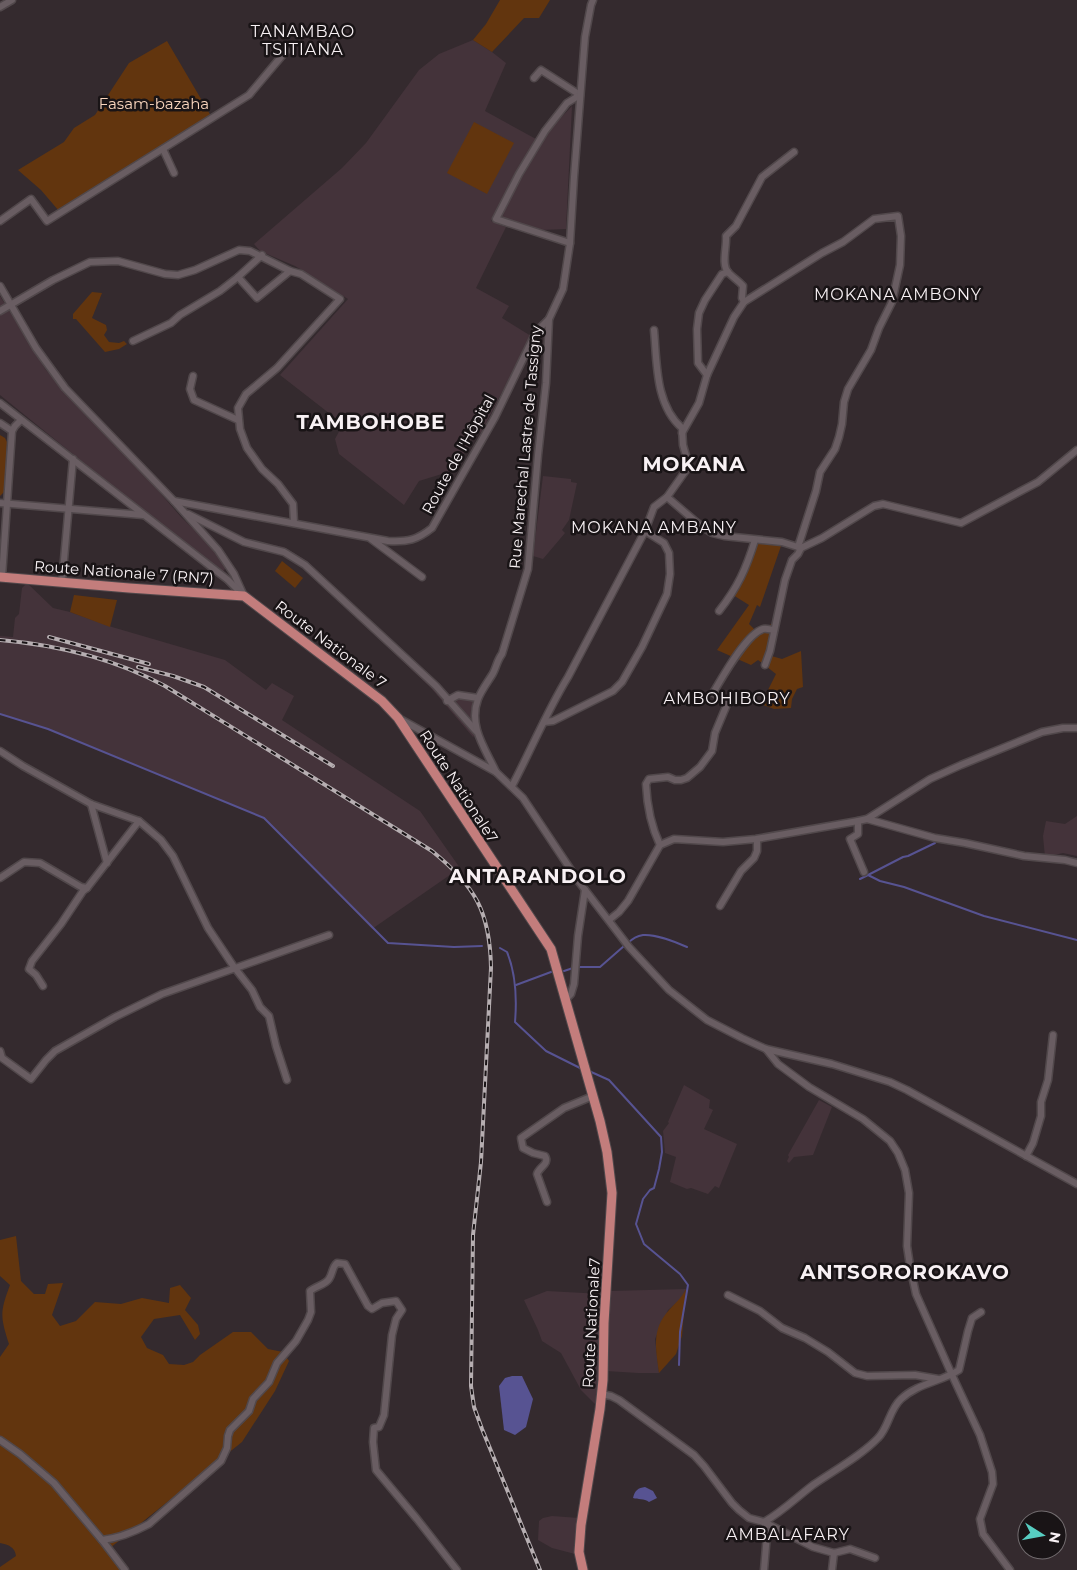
<svg xmlns="http://www.w3.org/2000/svg" width="1077" height="1570" font-family="Montserrat,sans-serif">
	<style>
		.built { fill: #44333a }
		.green { fill: #62350e }
		.water { fill: #575392 }
		.lines { fill: none; stroke-linecap: round; stroke-linejoin: round }
		.stream { stroke: #575392; stroke-width: 2 }
		.minor-casing { stroke: #51484b; stroke-width: 9 }
		.major-casing { stroke: #51484b; stroke-width: 11 }
		.minor { stroke: #695d62; stroke-width: 6 }
		.major { stroke: #c37d7c; stroke-width: 9 }
		.rail-casing { stroke: #b6aeb1; stroke-width: 4 }
		.rail { stroke: #191416; stroke-width: 2; stroke-dasharray: 5.5; stroke-linecap: butt }
		.labels { text-anchor: middle; dominant-baseline: central; stroke-width: 5; stroke-linejoin: round; paint-order: stroke }
		.park-label { font-size: 15px; fill: #fad6be; stroke: #191416 }
		.street-label { font-size: 15px; fill: #f8f1f4; stroke: #191416 }
		.neighbourhood-label { font-size: 16px; letter-spacing: 1px; fill: #f8f1f4; stroke: #191416 }
		.district-label { font-size: 20px; font-weight: bold; letter-spacing: 1px; fill: #f8f1f4; stroke: #191416 }
	</style>
	<rect width="100%" height="100%" fill="#342a2e"/>
	<g class="built">
		<polygon points="473,40 492,52 506,63 485,111 536,139 491,221 506,227 476,288 509,306 502,318 531,336 481,433 476,431 455,470 419,481 404,505 339,454 335,439 343,424 280,375 348,299 295,266 260,251 254,244 342,168 366,143 419,70 439,54"/>
		<polygon points="572,106 566,229 541,230 502,218 508,201 550,129"/>
		<polygon points="0,296 46,370 67,394 137,466 181,517 216,551 227,567 222,572 160,526 121,493 0,395"/>
		<polygon points="543,476 571,479 571,482 577,483 569,520 562,530 565,533 543,559 533,556"/>
		<polygon points="235,540 247,540 284,547 307,561 406,655 436,681 451,699 464,697 473,699 471,719 475,735 473,737 431,688 302,566 283,554 244,545"/>
		<polygon points="27,583 53,608 70,612 112,627 225,660 266,690 272,683 294,696 282,720 420,811 460,868 372,929 264,818 48,729 0,714 0,636 13,637 15,618 19,614 22,588"/>
		<polygon points="1077,816 1077,856 1063,853 1045,857 1043,836 1046,821 1065,824"/>
		<polygon points="684,1085 710,1100 709,1108 713,1110 704,1129 737,1144 719,1188 715,1186 708,1194 691,1188 687,1189 670,1182 676,1157 665,1153 663,1131 669,1123 668,1122"/>
		<polygon points="819,1100 832,1107 813,1155 794,1157 789,1163 787,1161 789,1157 788,1155"/>
		<polygon points="686,1289 681,1299 668,1310 655,1339 659,1373 638,1373 606,1371 610,1291"/>
		<polygon points="547,1291 602,1294 600,1367 596,1405 581,1390 561,1353 542,1341 538,1330 524,1300"/>
		<polygon points="552,1516 579,1518 574,1540 575,1554 552,1548 538,1540 539,1521 543,1518"/>
	</g>
	<g class="green">
		<polygon points="500,0 550,0 539,18 524,18 492,52 473,40 486,24"/>
		<polygon points="167,41 211,116 59,211 41,190 18,170 64,142 74,128 95,115 129,63"/>
		<polygon points="474,122 514,143 487,194 447,173"/>
		<polygon points="92,292 102,293 92,318 106,325 107,330 104,335 109,342 119,343 124,341 127,344 119,349 105,352 76,319 73,319 73,314"/>
		<polygon points="0,435 5,438 7,442 5,491 0,496"/>
		<polygon points="756,541 782,543 760,607 757,605 749,624 757,632 775,622 768,655 782,659 801,651 803,687 797,689 792,699 791,708 774,709 761,704 776,674 758,660 751,665 717,650 749,605 733,595"/>
		<polygon points="282,561 303,578 295,588 275,571"/>
		<polygon points="74,595 117,600 110,627 70,612"/>
		<path d="M16 1236 21 1281 34 1294H45L48 1284 63 1283 52 1315 60 1326 76 1321 95 1302 121 1304 142 1298 169 1303 170 1288 180 1285 191 1298 185 1310 198 1325 200 1334 195 1340 180 1315 154 1319 141 1337 147 1348 163 1355 169 1364 184 1365 193 1362 200 1355 233 1332H251L268 1349 283 1352 289 1361 275 1391 242 1442 110 1548 119 1561 121 1570H0V1567L16 1556C15 1547 9 1545 0 1543V1357L9 1344C0 1316 0 1312 10 1285L0 1276V1240Z"/>
		<path d="M686 1289 682 1336 676 1354 659 1373C656 1348 651 1330 669 1310 677 1301 680 1300 686 1289Z"/>
	</g>
	<g class="water">
		<polygon points="512,1376 522,1376 533,1399 526,1427 515,1435 504,1430 499,1386 505,1378"/>
		<path d="M645 1487 653 1491 657 1498 649 1502C644 1498 638 1500 633 1498 635 1490 638 1488 645 1487Z"/>
	</g>
	<g class="lines">
		<g class="stream">
			<polyline points="0,714 48,729 264,818 388,943 454,947 482,946"/>
			<polyline points="868,875 903,857 908,856 935,843"/>
			<polyline points="860,879 868,875 880,881 904,887 984,916 1077,940"/>
			<path d="M628 943C632 939 637 936 643 935 655 934 676 942 687 947"/>
			<path d="M500 948 507 952C516 974 517 998 515 1022L546 1051 582 1069"/>
			<polyline points="578,967 600,967 624,946"/>
			<polyline points="564,971 573,968"/>
			<polyline points="516,985 551,972"/>
			<polyline points="589,1071 609,1080 661,1137 662,1152 659,1169 654,1188 650,1190 643,1199 636,1224 644,1244 680,1274 688,1285 680,1332 679,1365"/>
		</g>
		<g class="minor-casing">
			<g id="minor">
				<polyline points="0,7 12,0"/>
				<polyline points="534,78 541,70 580,95"/>
				<polyline points="163,149 174,173"/>
				<polyline points="0,221 31,199 47,221 249,95 286,51"/>
				<polyline points="570,243 496,219 519,174 545,131 567,103 580,95"/>
				<polyline points="238,277 257,298 290,271"/>
				<polyline points="0,286 36,348 65,388 174,501 218,550 234,574 244,596"/>
				<path d="M744 302 742 298 743 286C738 280 732 277 728 272 721 264 727 247 726 236L736 226 762 177 794 152"/>
				<polyline points="0,311 53,280 90,262 118,261 165,274 178,275 195,270 239,250 250,251 290,271 301,274 340,299 277,368 246,394 238,408 240,429 247,448 262,469 278,484 293,504 294,523"/>
				<polyline points="133,341 171,323 180,315 220,291 238,277 262,255"/>
				<polyline points="707,375 698,363 697,329 699,313 705,300 722,274 728,272"/>
				<polyline points="193,376 190,389 194,400 238,420"/>
				<polyline points="0,403 228,580 241,593"/>
				<polyline points="0,423 12,431"/>
				<polyline points="682,433 699,403 707,375 734,317 744,302 822,253 843,242 874,219 898,216 901,236 900,265 892,302 879,328 871,350 848,389 844,402 842,424 839,437 835,449 820,472 816,491 798,547"/>
				<polyline points="667,497 702,527 712,533 724,536 782,542 801,548 822,538 874,506 883,504 961,523 1038,482 1077,450"/>
				<path d="M174 501 388 541C408 542 417 540 432 528L495 417 536 332 549 319"/>
				<polyline points="0,503 143,515"/>
				<polyline points="188,514 244,542 284,552 305,565 436,686 476,731"/>
				<polyline points="371,539 422,577"/>
				<polyline points="2,577 12,431 15,426 21,420"/>
				<polyline points="62,582 73,459"/>
				<path d="M719 611C738 587 746 569 755 540"/>
				<polyline points="765,665 770,651 785,580 792,560 798,554 801,548"/>
				<polyline points="447,701 458,695 478,698"/>
				<polyline points="400,719 496,772 523,798 579,882 629,947 669,990 707,1020 742,1038 766,1049 832,1064 890,1082 907,1090 1077,1184"/>
				<polyline points="544,722 553,721 613,691 622,682 642,647 667,594 670,574 669,553 664,543 645,531"/>
				<polyline points="0,751 23,766 91,804 139,821 161,840 173,856 208,928 234,967 252,990 260,1007 269,1016 276,1046 287,1080"/>
				<path d="M496 772C485 748 468 726 478 699 481 691 487 683 492 675 496 669 497 660 502 654L528 569 538 455 546 383 549 319 563 289 570 243 574 177 585 37 591 5 593 0"/>
				<path d="M512 786C531 750 547 711 568 677L645 531 654 507 667 497 689 466 683 445 682 428C655 405 657 362 654 330"/>
				<polyline points="91,804 107,863"/>
				<polyline points="867,819 935,838 965,843 1024,856 1065,860 1077,863"/>
				<polyline points="858,821 858,834 850,839 864,872"/>
				<path d="M660 845C651 826 647 805 646 784L649 779 668 777 675 780H681L687 778 700 767 712 751 715 733 728 702 713 693C722 678 746 634 763 629 767 628 771 630 774 630"/>
				<polyline points="0,878 24,862 40,863 81,887 87,888"/>
				<polyline points="720,906 741,871 754,858 757,851 757,839"/>
				<polyline points="609,920 619,912 628,901 660,845 674,839 723,842 756,839 858,821 867,819 930,779 961,765 1042,732 1063,728 1077,728"/>
				<polyline points="43,986 36,975 29,969 32,961 61,924 83,891 87,888 139,821"/>
				<polyline points="566,999 571,994 574,984 578,936 585,890"/>
				<polyline points="766,1049 778,1064 809,1087 863,1119 890,1141 898,1153 905,1170 909,1193 907,1246 910,1266 916,1294 952,1375 980,1435 992,1472 993,1484 980,1519 983,1534 1010,1570"/>
				<polyline points="0,1051 2,1058 31,1079 46,1060 55,1051 115,1017 162,994 329,935"/>
				<polyline points="1026,1156 1033,1143 1041,1116 1041,1102 1048,1080 1053,1035"/>
				<path d="M547 1202 537 1174C539 1167 550 1164 545 1156L533 1153 523 1148 521 1138 564 1108 593 1096"/>
				<polyline points="728,1295 760,1311 782,1328 805,1338 828,1352 855,1373 867,1376 915,1375 938,1379"/>
				<polyline points="601,1394 611,1396 619,1400 694,1455 704,1466 732,1503 739,1510 749,1518 764,1522 813,1547 834,1553 850,1549 875,1558"/>
				<polyline points="0,1440 20,1454 54,1483 102,1540 125,1570"/>
				<path d="M764 1522C782 1512 797 1497 813 1485 833 1471 861 1456 878 1438 889 1427 889 1410 901 1399 918 1383 941 1382 959 1370L968 1331 972 1318 981 1312"/>
				<polyline points="764,1522 767,1534 764,1570"/>
				<path d="M102 1540C120 1538 134 1532 149 1524L221 1461 227 1448 228 1436 230 1430 249 1411 253 1399 269 1382 277 1363 296 1341 308 1320 311 1312 310 1291C316 1286 325 1285 329 1279 333 1273 332 1267 337 1263L345 1264 368 1306 372 1309 382 1303 396 1301 402 1310 396 1319 392 1335 384 1415 379 1427 374 1428 373 1442 376 1470 417 1519 457 1570"/>
				<polyline points="832,1570 834,1553"/>
			</g>
		</g>
		<g class="major-casing">
			<polyline id="major" points="0,577 129,588 244,596 382,701 398,718 551,949 600,1121 607,1152 612,1193 604,1323 603,1380 600,1409 581,1525 579,1552 583,1570"/>
		</g>
		<use href="#minor" class="minor"/>
		<use href="#major" class="major"/>
		<g class="rail-casing">
			<g id="rail">
				<polyline points="49,637 149,664"/>
				<path d="M0 640C58 645 113 658 165 686L432 851C475 886 490 911 491 968L481 1162 473 1235 471 1386 474 1407 482 1429 540 1570"/>
				<polyline points="138,667 173,676 204,687 333,766"/>
			</g>
		</g>
		<use href="#rail" class="rail"/>
	</g>
	<g class="labels">
		<g class="park-label">
			<text x="154" y="103">Fasam-bazaha</text>
		</g>
		<g class="street-label">
			<text transform="translate(525 447) rotate(-85)">Rue Marechal Lastre de Tassigny</text>
			<text transform="translate(458 454) rotate(-61)">Route de l'Hôpital</text>
			<text transform="translate(124 572) rotate(4)">Route Nationale 7 (RN7)</text>
			<text transform="translate(331 644) rotate(37)">Route Nationale 7</text>
			<text transform="translate(459 786) rotate(57)">Route Nationale7</text>
			<text transform="translate(591 1323) rotate(-87)">Route Nationale7</text>
		</g>
		<g class="neighbourhood-label">
			<text x="303" y="31">TANAMBAO<tspan x="303" dy="18">TSITIANA</tspan></text>
			<text x="898" y="294">MOKANA AMBONY</text>
			<text x="654" y="527">MOKANA AMBANY</text>
			<text x="727" y="698">AMBOHIBORY</text>
			<text x="788" y="1534">AMBALAFARY</text>
		</g>
		<g class="district-label">
			<text x="371" y="422">TAMBOHOBE</text>
			<text x="694" y="464">MOKANA</text>
			<text x="538" y="876">ANTARANDOLO</text>
			<text x="905" y="1272">ANTSOROROKAVO</text>
		</g>
	</g>
	<g transform="translate(1042 1535) rotate(101)"><circle r="24" fill="#191416" stroke="#726c6f"/>
	<path d="M0-4L9 19L0 12L-9 19Z" fill="#57cec2"/>
	<text y="-8" font-size="14" font-weight="bold" text-anchor="middle" fill="#f8f1f4">N</text>
	</g>
</svg>
